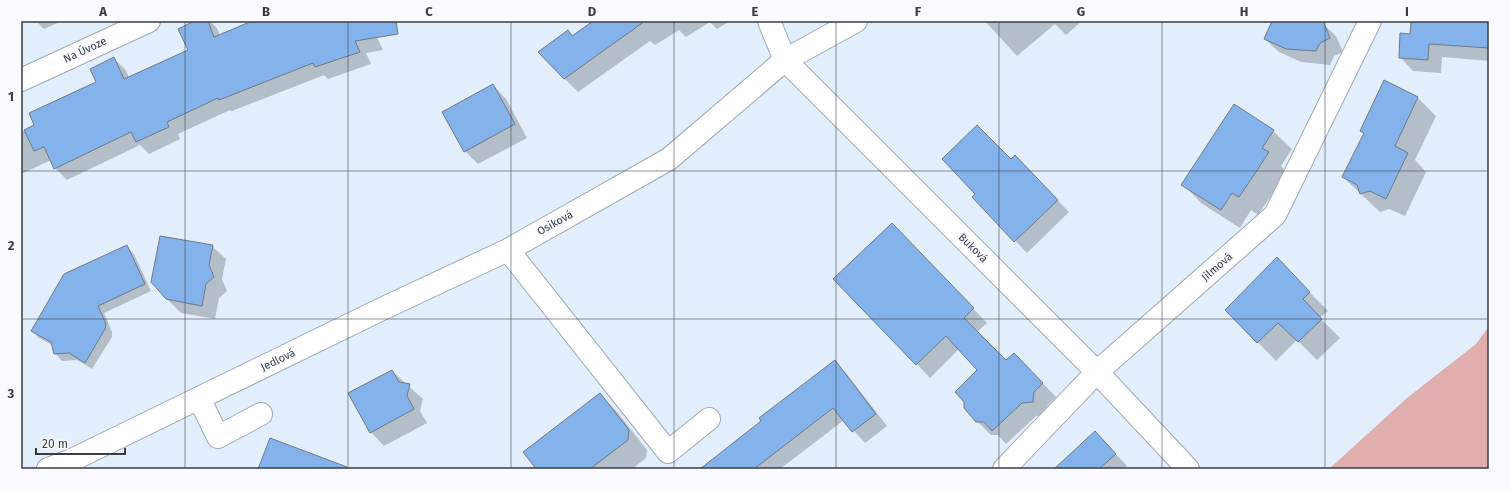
<svg xmlns="http://www.w3.org/2000/svg" width="1510" height="490" font-family="'Fira Sans',sans-serif">
	<style>
		.green { fill: #e0aead }
		.shadow { fill: #0003 }
		.building { fill: #84b3ec; stroke: #707a87 }
		.lines { fill: none; stroke-linecap: round; stroke-linejoin: round }
		.minor-casing { stroke: #9ea9b6; stroke-width: 24 }
		.minor { stroke: #fff; stroke-width: 22 }
		.grid { fill: none; stroke: #393d43; stroke-width: 1; stroke-opacity: 0.55 }
		.labels { text-anchor: middle; dominant-baseline: central; stroke-width: 3.5; stroke-linejoin: round; paint-order: stroke }
		.street-label { font-size: 11px; fill: #393d43; stroke: #f8fafd }
		.neatline { fill: none; stroke: #393d43; stroke-width: 1.5 }
		.grid-label { font-size: 13px; text-anchor: middle; font-weight: bold; fill: #393d43 }
	</style>
	<rect width="100%" height="100%" fill="#e2eefc"/>
	<polygon class="green" points="1489,326 1489,469 1329,469 1407,398 1476,344"/>
	<g class="shadow">
		<polygon points="36,21 62,21 44,29"/>
		<polygon points="196,21 210,21 217,28 220,36 257,21 396,21 374,31 383,50 366,53 371,64 328,79 324,75 232,111 230,110 178,134 180,139 149,154 140,145 67,180 55,168 51,160 21,174 21,132 36,126 97,82 114,59 126,70 129,78 189,51"/>
		<polygon points="595,21 730,21 717,29 710,22 686,37 679,30 655,45 650,41 578,92 564,78 573,37"/>
		<polygon points="985,21 1082,21 1066,35 1055,24 1017,56"/>
		<polygon points="1273,21 1320,21 1336,36 1343,52 1334,56 1330,65 1301,62 1279,52 1265,39"/>
		<polygon points="1412,21 1489,21 1489,61 1442,57 1441,73 1413,71 1400,57 1411,35"/>
		<polygon points="493,85 506,99 527,138 478,164 465,151"/>
		<polygon points="1417,97 1436,116 1415,160 1426,172 1405,216 1389,209 1380,212 1343,177 1365,135 1361,131"/>
		<polygon points="1235,106 1273,131 1292,149 1281,166 1287,172 1258,215 1251,210 1240,228 1201,203 1183,184"/>
		<polygon points="1011,161 1027,169 1069,212 1027,253 973,197"/>
		<polygon points="905,238 987,323 977,332 1006,362 1028,368 1056,397 1047,406 1047,415 1036,416 1006,444 998,435 991,435 977,421 978,371 959,349 930,378 917,364"/>
		<polygon points="126,246 134,254 151,291 104,313 112,332 112,337 92,369 77,360 62,361 55,353 52,345 39,338 32,331"/>
		<polygon points="212,246 226,259 222,279 227,291 219,298 215,319 181,313 167,299"/>
		<polygon points="1277,259 1328,311 1320,318 1340,338 1317,360 1297,340 1276,361 1227,310"/>
		<polygon points="835,362 846,373 887,426 865,443 844,420 780,469 725,469 763,421"/>
		<polygon points="392,371 423,399 420,411 427,423 384,446 371,432"/>
		<polygon points="600,394 618,413 647,450 646,458 632,469 537,469"/>
		<polygon points="1095,432 1127,466 1124,469 1056,469"/>
	</g>
	<g class="building">
		<polygon points="194,21 208,21 214,37 252,21 396,21 398,34 355,41 360,52 315,67 313,63 219,100 218,98 167,122 169,127 136,142 131,132 54,169 44,147 34,151 24,130 34,125 29,113 96,82 90,69 114,57 124,79 188,50 178,29"/>
		<polygon points="593,21 645,21 564,79 538,52 568,30 572,36"/>
		<polygon points="1272,21 1323,21 1330,38 1320,43 1316,51 1286,49 1264,39"/>
		<polygon points="1411,21 1489,21 1489,48 1429,44 1428,60 1399,58 1400,33 1410,34"/>
		<polygon points="1384,80 1418,97 1395,146 1408,153 1386,199 1370,191 1360,194 1357,185 1342,177 1364,133 1360,131"/>
		<polygon points="493,84 515,124 464,152 442,112"/>
		<polygon points="1234,104 1274,130 1262,148 1269,152 1254,175 1239,197 1232,193 1221,210 1181,185"/>
		<polygon points="977,125 1011,159 1015,155 1058,200 1014,242 972,197 975,194 942,159"/>
		<polygon points="892,223 974,308 964,318 1006,360 1014,353 1043,383 1034,392 1033,402 1022,403 992,431 984,422 976,422 964,408 964,402 955,392 977,370 946,336 916,365 833,279"/>
		<polygon points="160,236 213,245 209,265 214,277 206,284 202,306 166,299 151,282"/>
		<polygon points="127,245 145,284 98,306 106,324 105,329 85,363 69,353 54,354 51,342 31,331 64,274"/>
		<polygon points="1277,257 1310,292 1303,299 1322,319 1298,342 1278,323 1257,343 1225,310"/>
		<polygon points="835,360 876,414 852,432 833,408 754,469 700,469 761,421 759,418"/>
		<polygon points="392,370 399,382 410,384 407,396 414,409 370,433 348,393"/>
		<polygon points="600,393 629,430 628,440 590,469 536,469 523,452"/>
		<polygon points="1095,431 1116,454 1099,469 1054,469"/>
		<polygon points="270,438 347,467 346,469 258,469"/>
	</g>
	<g class="lines">
		<g class="minor-casing">
			<g id="minor">
				<polyline points="769,21 785,60 1097,372 1188,469"/>
				<polyline points="21,80 149,21"/>
				<polyline points="508,250 668,452 709,419"/>
				<polyline points="199,398 218,437 261,414"/>
				<polyline points="48,469 72,460 384,308 508,250 669,159 785,60 856,21"/>
				<polyline points="1004,469 1097,372 1275,215 1370,21"/>
			</g>
		</g>
		<use href="#minor" class="minor"/>
	</g>
	<path class="grid" d="M185 21V469M348 21V469M511 21V469M674 21V469M836 21V469M999 21V469M1162 21V469M1325 21V469M21 171H1489M21 319H1489"/>
	<g class="labels">
		<g class="street-label">
			<text transform="translate(85 50) rotate(-25)">Na Úvoze</text>
			<text transform="translate(555 223) rotate(-29)">Osiková</text>
			<text transform="translate(973 248) rotate(45)">Buková</text>
			<text transform="translate(1217 267) rotate(-41)">Jilmová</text>
			<text transform="translate(278 360) rotate(-26)">Jedlová</text>
		</g>
	</g>
	<rect width="1510" height="490" fill="none" stroke="#f8fafd" stroke-width="44"/>
	<path d="M36 448v6h89v-6" fill="none" stroke="#393d43" stroke-width="2"/>
	<text x="42" y="448" font-size="12" fill="#393d43" stroke="#f8fafd" stroke-width="3" paint-order="stroke">20 m</text>
	<rect x="22" y="22" width="1466" height="446" class="neatline"/>
	<g class="grid-label">
		<text x="103" y="16">A</text>
		<text x="266" y="16">B</text>
		<text x="429" y="16">C</text>
		<text x="592" y="16">D</text>
		<text x="755" y="16">E</text>
		<text x="918" y="16">F</text>
		<text x="1081" y="16">G</text>
		<text x="1244" y="16">H</text>
		<text x="1407" y="16">I</text>
		<text x="11" y="101">1</text>
		<text x="11" y="250">2</text>
		<text x="11" y="398">3</text>
	</g>
</svg>
